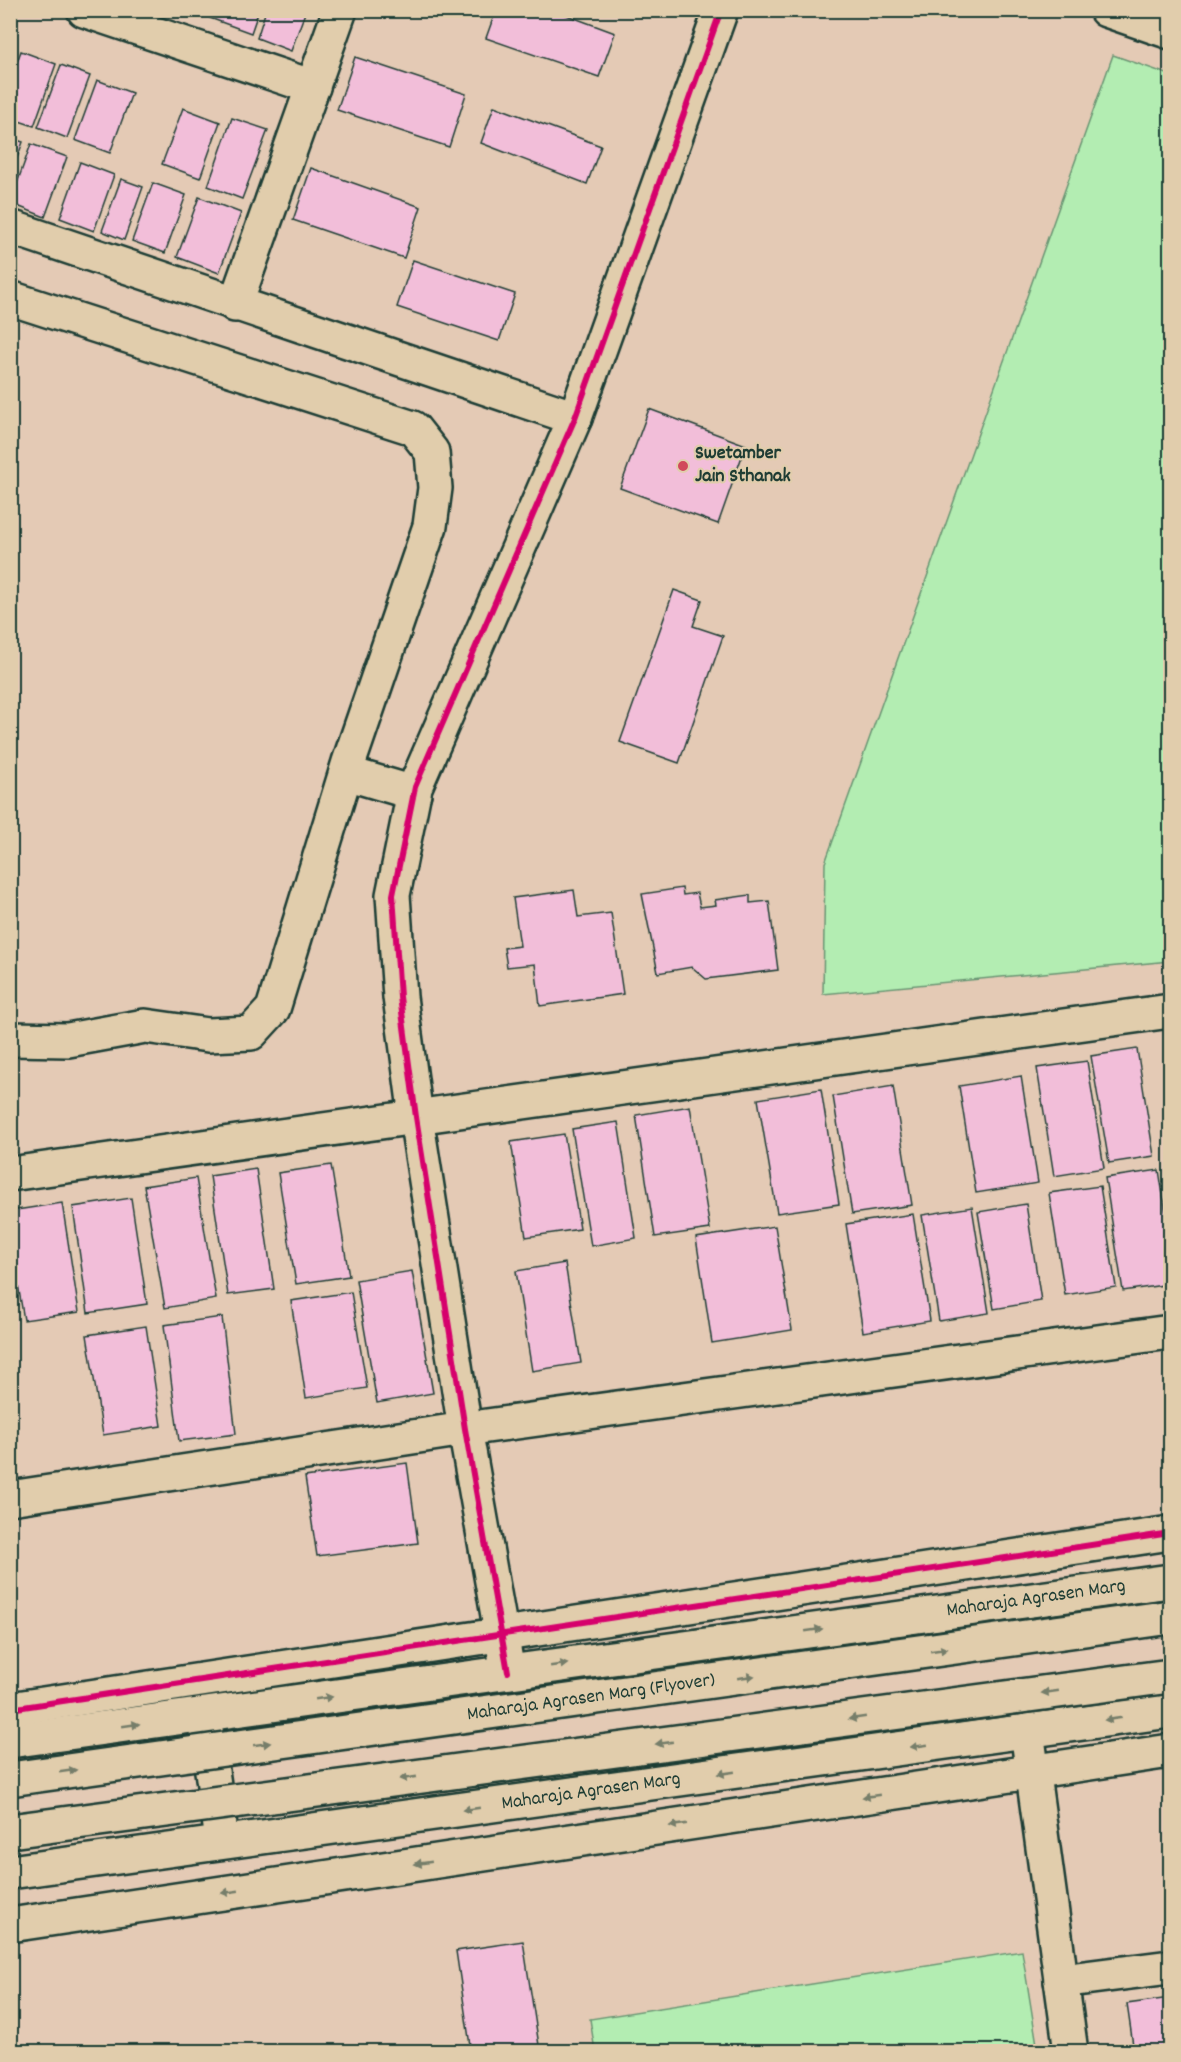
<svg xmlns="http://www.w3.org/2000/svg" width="1181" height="2062" font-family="Dekko,sans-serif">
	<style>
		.green { fill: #b3edb2; stroke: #699573; stroke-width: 1.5 }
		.building { fill: #f2bed9; stroke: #1f3d34; stroke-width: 1.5 }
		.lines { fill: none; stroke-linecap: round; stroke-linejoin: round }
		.street-casing { stroke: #1f3d34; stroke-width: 38 }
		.secondary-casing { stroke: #1f3d34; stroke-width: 38 }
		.street { stroke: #e1cdac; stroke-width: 33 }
		.secondary { stroke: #e1cdac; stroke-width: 33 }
		.primary-bridge-casing { stroke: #1f3d34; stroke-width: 38; stroke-linecap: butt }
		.primary-bridge { stroke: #e1cdac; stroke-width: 33 }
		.cycleway-casing { stroke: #e1cdac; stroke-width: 10 }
		.cycleway { stroke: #d6006c; stroke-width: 6 }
		.oneway { fill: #767e6a }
		.poi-dot { fill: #d1495b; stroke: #e1cdac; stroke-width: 2 }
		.labels { text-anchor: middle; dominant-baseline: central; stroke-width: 4.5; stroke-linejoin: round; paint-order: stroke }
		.poi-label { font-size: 20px; font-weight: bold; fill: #1f3d34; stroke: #e1cdac; text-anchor: start }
		.street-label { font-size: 20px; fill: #1f3d34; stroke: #e1cdac }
	</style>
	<rect width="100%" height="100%" fill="#e4cab5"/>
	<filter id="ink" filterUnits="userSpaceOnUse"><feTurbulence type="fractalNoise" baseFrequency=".0167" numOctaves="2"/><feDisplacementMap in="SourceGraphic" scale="12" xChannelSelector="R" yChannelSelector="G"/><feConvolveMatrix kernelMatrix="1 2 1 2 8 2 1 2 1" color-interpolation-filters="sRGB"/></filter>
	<g filter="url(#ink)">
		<g class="green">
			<polygon points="1113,55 1170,75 1170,961 823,994 825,863"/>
			<polygon points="1022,1951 1038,2051 595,2051 590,2019"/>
		</g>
		<g class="building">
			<polygon points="188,10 209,10 207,17"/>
			<polygon points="213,10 259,10 251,33 210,18"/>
			<polygon points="266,10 306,10 291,51 257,38"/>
			<polygon points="496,10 553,10 615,33 599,77 486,38"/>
			<polygon points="21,51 56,64 34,126 10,118 10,81"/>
			<polygon points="355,57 466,94 449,147 337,110"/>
			<polygon points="61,65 90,76 67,138 38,127"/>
			<polygon points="97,80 132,93 110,153 75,140"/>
			<polygon points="494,106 601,146 587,184 481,143"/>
			<polygon points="183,108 220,122 200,178 162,164"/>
			<polygon points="232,118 268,130 242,199 208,186"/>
			<polygon points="10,138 23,142 10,177"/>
			<polygon points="31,144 67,157 45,217 10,203"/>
			<polygon points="80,162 114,175 94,231 60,218"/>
			<polygon points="311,168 421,207 404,258 293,220"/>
			<polygon points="121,179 143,187 124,240 102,231"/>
			<polygon points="153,183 186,195 165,253 132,241"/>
			<polygon points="199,197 241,213 219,273 177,257"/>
			<polygon points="413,260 515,294 499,341 397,307"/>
			<polygon points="649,409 746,445 718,524 620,488"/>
			<polygon points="674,590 702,600 693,626 723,636 679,763 620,742"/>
			<polygon points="682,888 683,895 697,893 700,907 716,905 715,900 750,895 750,903 769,901 778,970 706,979 692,967 658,973 642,894"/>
			<polygon points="574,890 578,917 611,913 623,994 540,1006 535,964 507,967 504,948 520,946 513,898"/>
			<polygon points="1137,1049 1154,1156 1109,1163 1091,1056"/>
			<polygon points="1087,1061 1104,1168 1054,1176 1037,1068"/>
			<polygon points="1021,1076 1038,1183 976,1193 959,1086"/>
			<polygon points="893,1086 912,1205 852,1214 833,1096"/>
			<polygon points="821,1089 839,1204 777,1213 758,1099"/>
			<polygon points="690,1106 710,1229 655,1237 636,1115"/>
			<polygon points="618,1122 636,1238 591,1246 572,1129"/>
			<polygon points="564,1134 580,1229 526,1237 511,1142"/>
			<polygon points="331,1165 349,1276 296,1284 278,1173"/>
			<polygon points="256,1169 274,1289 228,1295 210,1176"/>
			<polygon points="1159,1170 1170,1240 1170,1284 1123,1291 1105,1178"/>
			<polygon points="196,1178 216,1299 165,1308 144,1186"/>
			<polygon points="1100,1186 1116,1287 1065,1295 1049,1193"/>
			<polygon points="131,1198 147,1304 88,1313 73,1207"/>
			<polygon points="62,1203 79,1312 24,1320 10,1237 10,1211"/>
			<polygon points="1026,1204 1041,1301 994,1309 978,1212"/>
			<polygon points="972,1207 989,1313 939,1321 922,1215"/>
			<polygon points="913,1214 930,1321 863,1332 846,1224"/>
			<polygon points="775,1226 792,1330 712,1343 696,1238"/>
			<polygon points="565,1263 581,1363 532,1371 516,1271"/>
			<polygon points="412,1271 433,1393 377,1403 356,1280"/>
			<polygon points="351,1292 367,1388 306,1398 291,1301"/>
			<polygon points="222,1317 236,1434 179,1441 164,1325"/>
			<polygon points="146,1326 161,1426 103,1435 87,1335"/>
			<polygon points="407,1463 418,1543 317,1556 305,1477"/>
			<polygon points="523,1941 540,2052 471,2052 456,1951"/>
			<polygon points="1170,1998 1170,2052 1134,2052 1127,2004"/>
		</g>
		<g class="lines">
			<g class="street-casing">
				<g id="street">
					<polyline points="84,10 313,87"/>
					<polyline points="1106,10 1170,32"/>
					<polyline points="10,227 575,418"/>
					<polyline points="10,298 413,428 432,452 435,488 430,526 349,762 273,1009 251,1033 208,1035 145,1026 68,1040 10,1039"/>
					<polyline points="235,305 340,10"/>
					<polyline points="346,773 414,793"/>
					<polyline points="10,1174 1170,1011"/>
					<polyline points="10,1498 465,1429 1170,1332"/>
					<polyline points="508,1672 465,1429 416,1117 400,997 393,895 415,787 575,418 721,10"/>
					<polyline points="1027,1731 1071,2052"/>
					<polyline points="1061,1981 1170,1967"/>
				</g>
			</g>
			<g class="secondary-casing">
				<g id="secondary">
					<polyline points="10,1709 1170,1533"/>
					<polyline points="205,1723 221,1833"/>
					<polyline points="10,1741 1170,1581"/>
					<polyline points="10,1872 1170,1711"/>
					<polyline points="10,1925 1170,1751"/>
				</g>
			</g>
			<use href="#street" class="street"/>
			<use href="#secondary" class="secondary"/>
			<g class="primary-bridge-casing">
				<g id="primary-bridge">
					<polyline points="10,1779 1170,1617"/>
					<polyline points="10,1831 1170,1676"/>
				</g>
			</g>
			<use href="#primary-bridge" class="primary-bridge"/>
			<g class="cycleway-casing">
				<g id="cycleway">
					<polyline points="508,1672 465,1429 416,1117 400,997 393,895 415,787 575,418 721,10"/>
					<polyline points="10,1709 1170,1533"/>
				</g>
			</g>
			<use href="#cycleway" class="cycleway"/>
		</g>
		<defs><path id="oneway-solid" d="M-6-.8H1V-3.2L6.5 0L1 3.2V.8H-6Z" transform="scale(1.5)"/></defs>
		<g class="oneway">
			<use href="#oneway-solid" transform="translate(814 1630) rotate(-8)"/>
			<use href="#oneway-solid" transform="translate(939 1650) rotate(-8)"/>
			<use href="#oneway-solid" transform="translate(559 1665) rotate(-8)"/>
			<use href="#oneway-solid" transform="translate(746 1677) rotate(-8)"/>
			<use href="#oneway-solid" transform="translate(1050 1692) rotate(172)"/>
			<use href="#oneway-solid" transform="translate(324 1698) rotate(-8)"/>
			<use href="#oneway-solid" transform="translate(857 1718) rotate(172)"/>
			<use href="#oneway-solid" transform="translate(1113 1719) rotate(172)"/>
			<use href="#oneway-solid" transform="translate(131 1725) rotate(-8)"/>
			<use href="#oneway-solid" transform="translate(664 1743) rotate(172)"/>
			<use href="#oneway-solid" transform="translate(262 1744) rotate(-8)"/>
			<use href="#oneway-solid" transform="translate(919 1746) rotate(172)"/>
			<use href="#oneway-solid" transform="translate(68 1771) rotate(-8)"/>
			<use href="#oneway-solid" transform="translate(726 1773) rotate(172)"/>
			<use href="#oneway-solid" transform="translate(408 1778) rotate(172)"/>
			<use href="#oneway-solid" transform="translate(871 1796) rotate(172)"/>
			<use href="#oneway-solid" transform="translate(471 1809) rotate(172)"/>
			<use href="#oneway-solid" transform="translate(678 1825) rotate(172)"/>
			<use href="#oneway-solid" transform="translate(423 1863) rotate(172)"/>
			<use href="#oneway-solid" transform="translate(230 1892) rotate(172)"/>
		</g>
	</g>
	<circle class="poi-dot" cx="683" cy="466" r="6"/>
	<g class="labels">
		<g class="poi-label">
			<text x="695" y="454">Swetamber<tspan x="695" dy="23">Jain Sthanak</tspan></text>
		</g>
		<g class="street-label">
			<text transform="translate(1036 1599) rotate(-8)">Maharaja Agrasen Marg</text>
			<text transform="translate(591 1698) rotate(-8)">Maharaja Agrasen Marg (Flyover)</text>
			<text transform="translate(591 1792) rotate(-8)">Maharaja Agrasen Marg</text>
		</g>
	</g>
	<rect width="1181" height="2062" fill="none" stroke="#e1cdac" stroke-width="36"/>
	<rect x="18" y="18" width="1145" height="2026" fill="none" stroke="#1f3d34" stroke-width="2" filter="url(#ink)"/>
</svg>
